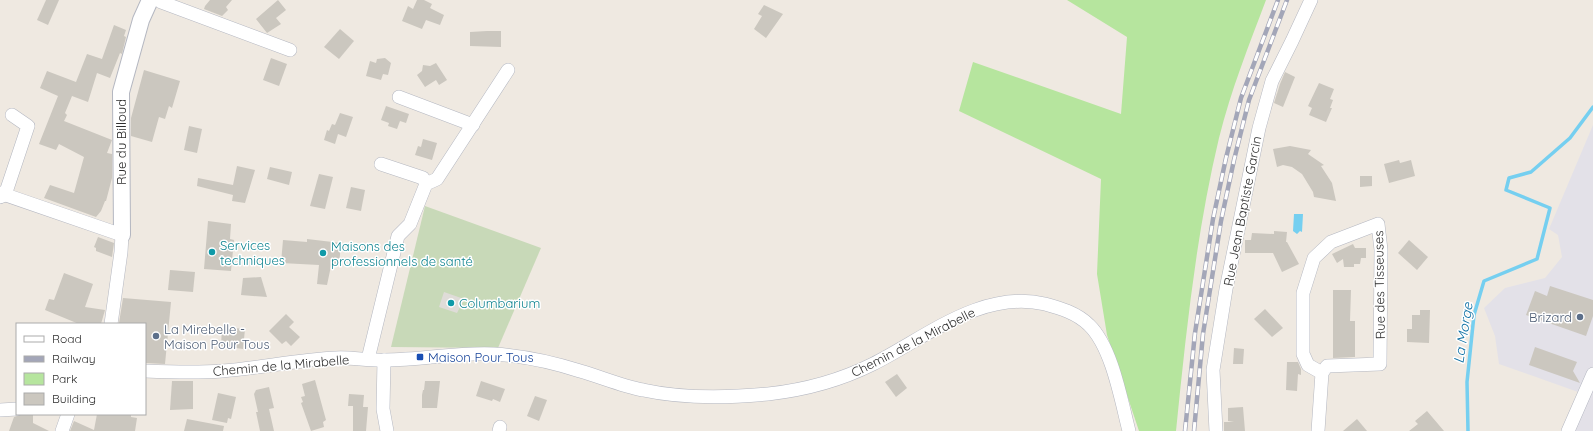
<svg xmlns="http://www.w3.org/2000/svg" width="1593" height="431" font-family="Quicksand,sans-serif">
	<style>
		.industrial { fill: #e3e1e8 }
		.green { fill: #b6e59e }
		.cemetery { fill: #c8d9b8 }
		.plaza { fill: #dfdcd8 }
		.water { fill: #75cff0 }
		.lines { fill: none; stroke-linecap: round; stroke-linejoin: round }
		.stream { stroke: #75cff0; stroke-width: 3.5 }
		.building { fill: #cbc7bf }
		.minor-casing { stroke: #b4b7c1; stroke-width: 14 }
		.tertiary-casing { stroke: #b4b7c1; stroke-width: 18 }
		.minor { stroke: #fff; stroke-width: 13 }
		.tertiary { stroke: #fff; stroke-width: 16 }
		.rail-casing { stroke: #a3a6b8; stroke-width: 4.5 }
		.rail { stroke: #fff; stroke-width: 3; stroke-dasharray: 9; stroke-linecap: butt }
		.culture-dot { fill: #0f9aa8; stroke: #fff; stroke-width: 1.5 }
		.service-dot { fill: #5c6f8a; stroke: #fff; stroke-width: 1.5 }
		.transit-dot { fill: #1a4fb4; stroke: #fff; stroke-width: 1.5 }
		.labels { text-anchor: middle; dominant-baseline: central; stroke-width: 3; stroke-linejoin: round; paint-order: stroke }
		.street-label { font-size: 13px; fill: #2e2e2e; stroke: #fff }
		.culture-label { font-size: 13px; fill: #0d838f; stroke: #fff; text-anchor: start }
		.service-label { font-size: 13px; fill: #4e5e75; stroke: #fff; text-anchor: end }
		.transit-label { font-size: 13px; fill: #164399; stroke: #fff; text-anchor: start }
		.water-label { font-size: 14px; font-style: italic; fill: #0d6fa3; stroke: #fff }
	</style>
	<rect width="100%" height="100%" fill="#efe9e1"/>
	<polygon class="industrial" points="1593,125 1593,431 1564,431 1581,393 1499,364 1495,336 1484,308 1505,288 1545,278 1562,257 1558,235 1549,229"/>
	<path class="green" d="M1067 0H1266C1249 45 1231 90 1219 138 1196 234 1186 333 1176 431H1139L1107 335 1097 274 1101 179 959 111 973 62 1121 114 1127 37Z"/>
	<polygon class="cemetery" points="425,206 541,248 498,348 391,347"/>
	<polygon class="plaza" points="444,292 464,299 457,313 439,307"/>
	<polygon class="water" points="1294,214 1303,214 1302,232 1300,231 1297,234 1293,231"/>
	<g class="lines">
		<polyline class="stream" points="1468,431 1467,382 1474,315 1484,281 1537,259 1550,208 1506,190 1509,178 1531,172 1570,138 1593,107"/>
	</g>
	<g class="building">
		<polygon points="46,0 59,0 48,25 37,20"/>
		<polygon points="210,0 232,0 226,7 228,10 222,16 204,9 205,6"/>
		<polygon points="278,0 286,10 276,18 281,24 267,33 256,19"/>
		<polygon points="417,0 424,0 432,4 430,8 444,15 440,25 426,20 422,29 402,21 408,6 413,9"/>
		<polygon points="764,5 783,14 766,38 754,29 762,16 758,14"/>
		<polygon points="114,25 126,30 124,36 126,37 122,54 120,53 110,78 97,73 88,102 72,96 65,113 67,115 64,121 112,140 107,153 112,154 112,178 106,201 105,201 101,211 96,217 44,198 50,185 74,193 84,157 59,144 56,150 39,144 58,96 40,88 47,71 76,82 87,54 102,59"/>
		<polygon points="340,29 354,41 339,59 324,47"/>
		<polygon points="487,31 501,31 501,47 470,46 470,32"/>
		<polygon points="271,58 287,64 279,86 263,80"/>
		<polygon points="385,58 391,63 388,75 383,74 381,80 366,76 370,61 376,63 377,59"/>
		<polygon points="436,63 447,80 439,85 436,80 425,87 417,75 422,71 423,65 430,66"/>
		<polygon points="144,70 180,81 172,108 169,106 165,119 159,117 152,142 131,136 131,118"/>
		<polygon points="1285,72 1295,77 1283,107 1274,103 1280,84"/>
		<polygon points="1319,83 1334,89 1330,99 1333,100 1330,108 1332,108 1326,122 1309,115 1312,108 1308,106"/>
		<polygon points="386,106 409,114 406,123 400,121 397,129 388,126 389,123 381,120"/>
		<polygon points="340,113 353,117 346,137 338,134 335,144 324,140 327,130 329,131 332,124 335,125"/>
		<polygon points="189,126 202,129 197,153 184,150"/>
		<polygon points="423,139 437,143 432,160 415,155 418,146 421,147"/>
		<polygon points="1290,146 1311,150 1308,154 1324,165 1321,166 1332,183 1336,201 1314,197 1313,192 1302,174 1292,167 1283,165 1277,167 1273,149"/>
		<polygon points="1399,160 1400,163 1411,160 1415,176 1389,183 1384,164"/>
		<polygon points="237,166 255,170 245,203 232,201 233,195 197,186 198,178 233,185"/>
		<polygon points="270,167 292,172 289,185 267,179"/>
		<polygon points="319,174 333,177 325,209 310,206"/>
		<polygon points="1360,176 1372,176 1372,186 1360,187"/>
		<polygon points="351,187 365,190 361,211 346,208"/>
		<polygon points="208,221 231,224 230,239 234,240 231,271 204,269"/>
		<polygon points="1274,231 1287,232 1286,242 1287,242 1299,264 1282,272 1273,253 1245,253 1245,240 1251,240 1252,233 1274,234"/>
		<polygon points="98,237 114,243 112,257 96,251 96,248 94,247"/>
		<polygon points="307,239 341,243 339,266 331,266 327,285 317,284 319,265 281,263 283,240 307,242"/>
		<polygon points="1409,240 1428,257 1417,270 1398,253"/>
		<polygon points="1353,244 1355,248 1366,248 1366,258 1361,258 1360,264 1354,264 1354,267 1344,267 1343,259 1337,263 1332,254"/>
		<polygon points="170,270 195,272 193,292 168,290"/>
		<polygon points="64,273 93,284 85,307 105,310 101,324 79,324 45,310 49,299 54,300"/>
		<polygon points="261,277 267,297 241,295 243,278"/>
		<polygon points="1550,286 1593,300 1593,316 1586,336 1526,315 1535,291 1547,296"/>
		<polygon points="1333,290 1351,290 1350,321 1355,321 1355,357 1333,358"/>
		<polygon points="123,298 171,302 165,364 145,363 145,324 119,323"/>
		<polygon points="1265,309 1283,328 1272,337 1254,319"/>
		<polygon points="1420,310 1430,310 1429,343 1407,342 1407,329 1412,329 1412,315 1420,315"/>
		<polygon points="286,314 294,322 289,327 300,337 291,346 286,341 282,344 269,331"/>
		<polygon points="222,327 245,329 243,349 221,346"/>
		<polygon points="1535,347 1577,362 1573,371 1580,383 1529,365"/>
		<polygon points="1234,348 1244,349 1243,364 1233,364"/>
		<polygon points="1287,362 1298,362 1301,369 1301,375 1298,374 1297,391 1286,390"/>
		<polygon points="897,374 907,388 896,397 885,382"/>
		<polygon points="315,380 326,420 323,422 324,427 311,431 301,403 303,402 301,397 305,396 302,384"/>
		<polygon points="172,381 193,381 193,409 170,410"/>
		<polygon points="425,381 440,381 437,408 422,408 422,395 423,390 424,390"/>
		<polygon points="481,381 505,389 500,402 493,399 492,401 476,396"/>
		<polygon points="269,387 274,408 269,409 274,431 260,431 256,412 258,412 254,394 256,390"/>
		<polygon points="218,393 236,397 231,419 228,418 227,423 212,420"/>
		<polygon points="349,394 364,395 363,407 368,407 366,431 353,431 353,406 348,406"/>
		<polygon points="535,396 547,400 539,421 527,416"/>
		<polygon points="1243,407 1245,431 1224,431 1224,422 1234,422 1228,421 1228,408"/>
		<polygon points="1427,411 1444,431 1409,431 1418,424 1415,421"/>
		<polygon points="23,414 33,414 33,423 49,431 9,431 14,417"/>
		<polygon points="97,414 131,414 131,417 137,418 135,431 70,431 74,421 94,430"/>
		<polygon points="187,419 224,426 223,431 184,431"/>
		<polygon points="1357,419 1367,431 1343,431"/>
	</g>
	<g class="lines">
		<g class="minor-casing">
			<g id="minor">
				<polyline points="161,2 290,50"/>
				<polyline points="399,97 473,125"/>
				<polyline points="381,164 423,178 426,184"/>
				<polyline points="0,193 122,235 121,252 111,324"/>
				<polyline points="0,197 5,195 28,126 12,115"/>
				<polyline points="368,359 398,236 410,224 426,184 437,179 508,70"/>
				<polyline points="384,360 383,409 387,431"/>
				<path d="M145 371C170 372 196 373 222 371 260 368 297 360 336 358 352 357 369 361 385 360 422 360 458 352 494 354 524 356 552 362 580 371 601 377 622 386 643 390 684 399 726 398 768 394 804 390 841 380 873 364 925 338 982 289 1045 304 1060 308 1077 313 1089 325 1112 347 1121 400 1129 431"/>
				<polyline points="0,410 17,409"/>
				<polyline points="62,431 68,414"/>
				<polyline points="499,431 500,427"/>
				<polyline points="1216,431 1213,370 1226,289 1259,128 1272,81 1292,41 1311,0"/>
				<polyline points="1318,431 1322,373 1327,366 1380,364 1381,250 1378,224 1331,242 1314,258 1303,293 1303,354 1308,365 1322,373"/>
				<polyline points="1568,431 1593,374"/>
			</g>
		</g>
		<g class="tertiary-casing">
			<polyline id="tertiary" points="122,235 121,92 141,20 150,0"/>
		</g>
		<use href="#minor" class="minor"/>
		<use href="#tertiary" class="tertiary"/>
		<g class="rail-casing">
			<g id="rail">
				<polyline points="1185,431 1195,333 1213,219 1226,158 1241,98 1278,0"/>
				<polyline points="1194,431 1203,334 1221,221 1234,160 1249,100 1287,0"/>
			</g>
		</g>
		<use href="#rail" class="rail"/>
	</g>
	<g class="culture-dot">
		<circle cx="212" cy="252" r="4"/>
		<circle cx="323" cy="253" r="4"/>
		<circle cx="451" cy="303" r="4"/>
	</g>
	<g class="service-dot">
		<circle cx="1580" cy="317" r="4"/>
		<circle cx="156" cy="336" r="4"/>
	</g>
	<rect class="transit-dot" x="416" y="353" width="8" height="8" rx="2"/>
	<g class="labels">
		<g class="street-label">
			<text transform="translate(121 142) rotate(-90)">Rue du Billoud</text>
			<text transform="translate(1242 211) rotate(-79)">Rue Jean Baptiste Garcin</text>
			<text transform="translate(1379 285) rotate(-91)">Rue des Tisseuses</text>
			<text transform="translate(913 342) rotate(-27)">Chemin de la Mirabelle</text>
			<text transform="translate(281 365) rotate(-5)">Chemin de la Mirabelle</text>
		</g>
		<g class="culture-label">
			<text x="220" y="245">Services<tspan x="220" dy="15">techniques</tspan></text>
			<text x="331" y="246">Maisons des<tspan x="331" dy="15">professionnels de santé</tspan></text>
			<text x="459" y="303">Columbarium</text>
		</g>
		<g class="service-label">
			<text x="1572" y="317">Brizard</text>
			<text x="164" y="329" text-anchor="start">La Mirebelle -<tspan x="164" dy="15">Maison Pour Tous</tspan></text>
		</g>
		<g class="transit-label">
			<text x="428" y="357">Maison Pour Tous</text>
		</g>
		<g class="water-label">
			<text transform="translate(1463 333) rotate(-81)">La Morge</text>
		</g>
	</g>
	<rect x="16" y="323" width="130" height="92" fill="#ffffff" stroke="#ababab"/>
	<rect x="24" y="336" width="20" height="6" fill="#ffffff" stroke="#ababab"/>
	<text x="52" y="343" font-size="12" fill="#2e2e2e">Road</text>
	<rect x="24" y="356" width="20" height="6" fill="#a3a6b8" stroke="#ababab"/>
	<text x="52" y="363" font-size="12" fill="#2e2e2e">Railway</text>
	<rect x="24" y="373" width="20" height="12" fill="#b6e59e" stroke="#ababab"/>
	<text x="52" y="383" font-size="12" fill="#2e2e2e">Park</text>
	<rect x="24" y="393" width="20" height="12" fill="#cbc7bf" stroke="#ababab"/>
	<text x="52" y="403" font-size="12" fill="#2e2e2e">Building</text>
</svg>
